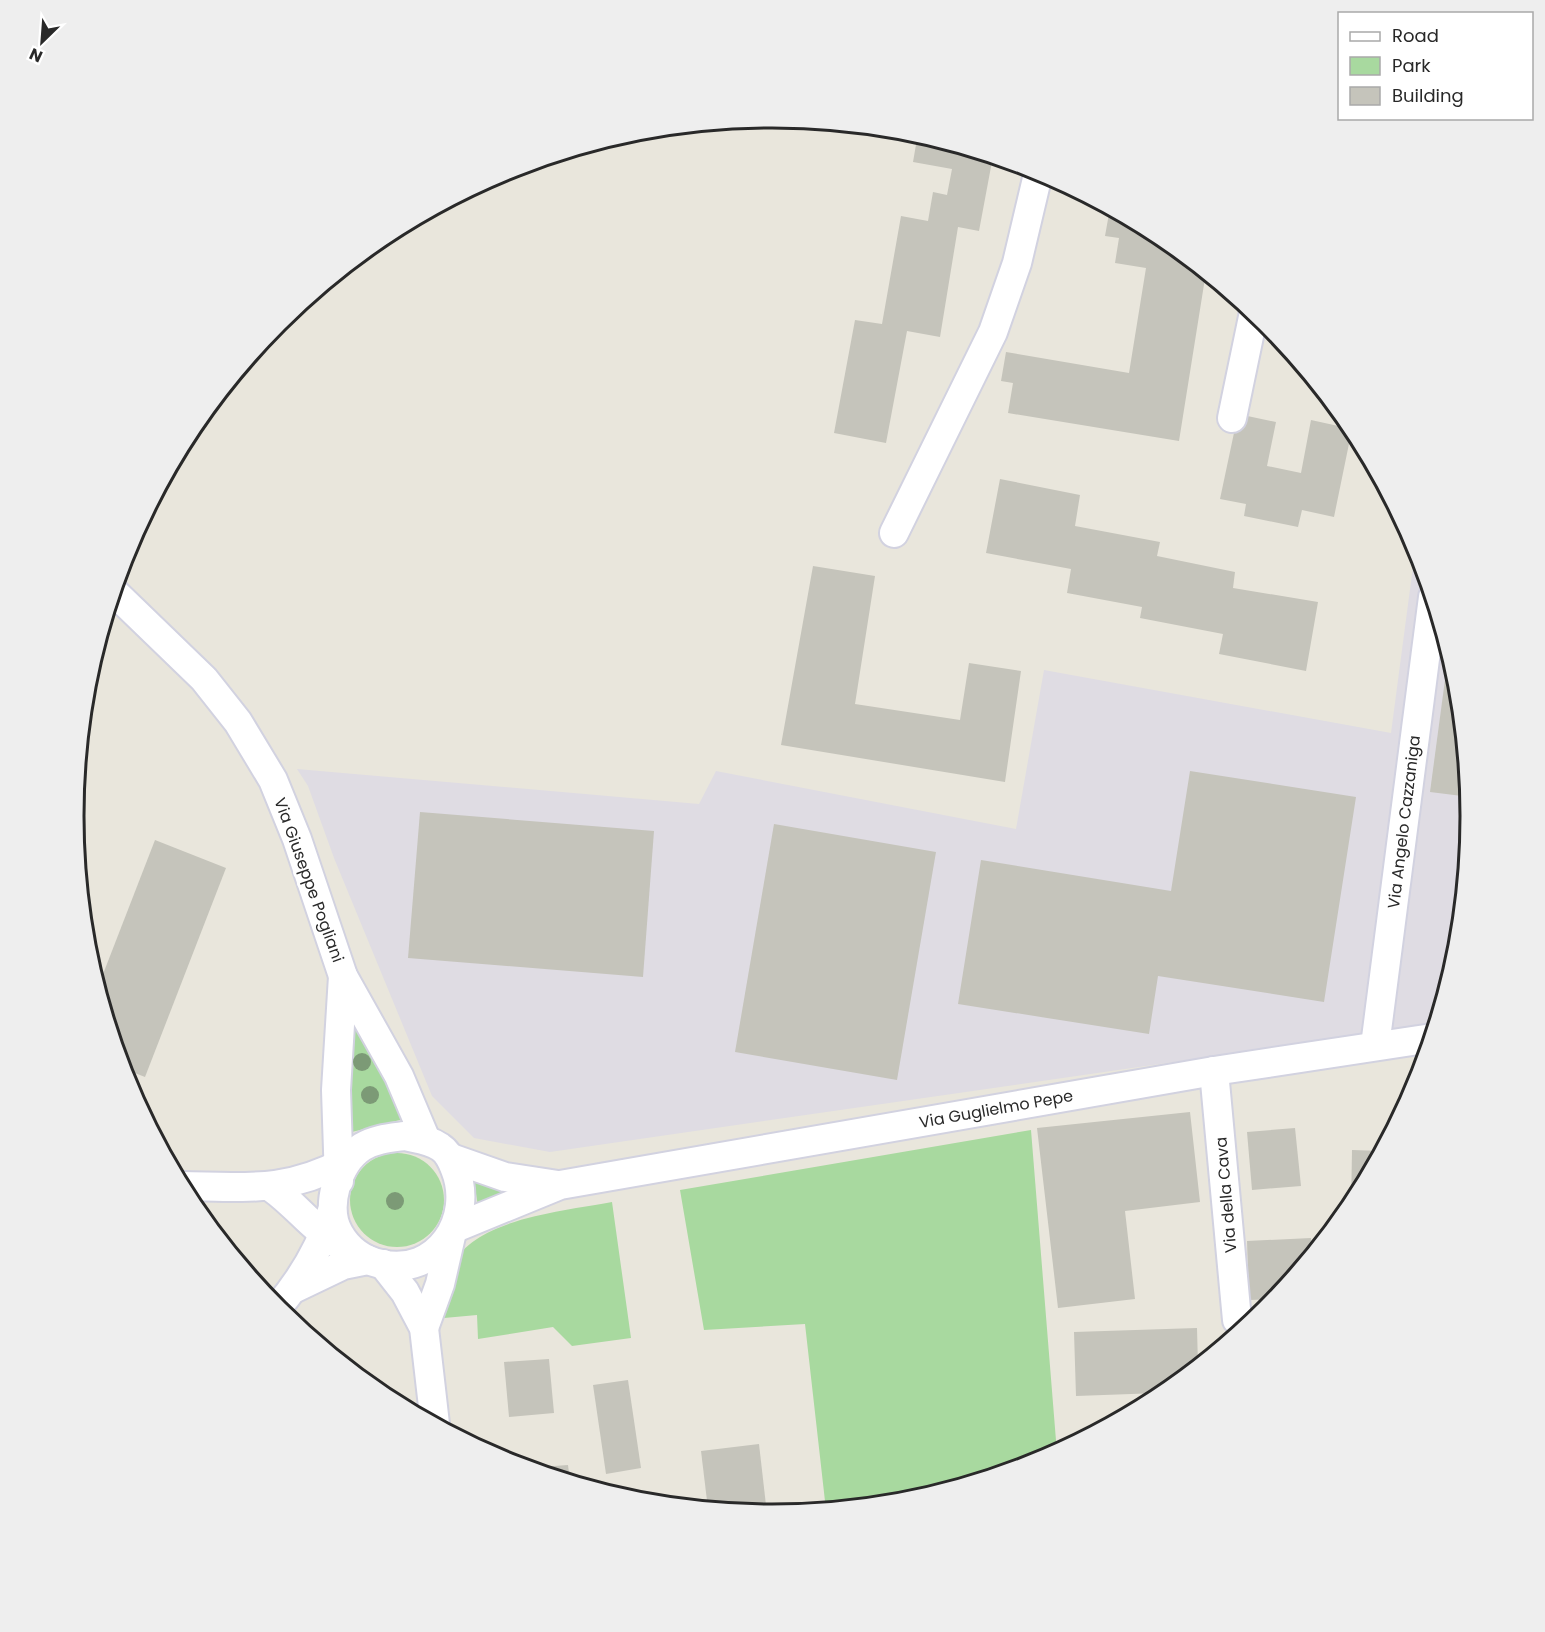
<svg xmlns="http://www.w3.org/2000/svg" width="1545" height="1632" font-family="Poppins,sans-serif">
	<style>
		.industrial { fill: #dfdce3 }
		.green { fill: #a8d99f }
		.building { fill: #c5c4bb }
		.lines { fill: none; stroke-linecap: round; stroke-linejoin: round }
		.street-casing { stroke: #d2d2e0; stroke-width: 32 }
		.street { stroke: #fff; stroke-width: 28 }
		.tree { fill: #7c9a76 }
		.labels { text-anchor: middle; dominant-baseline: central; stroke-width: 6; stroke-linejoin: round; paint-order: stroke }
		.street-label { font-size: 16px; fill: #292929; stroke: #fff }
		.rim { fill: none; stroke: #292929; stroke-width: 3 }
	</style>
	<rect width="100%" height="100%" fill="#e9e6dc"/>
	<polygon class="industrial" points="1416,544 1458,680 1471,816 1458,953 1436,1024 550,1152 474,1138 432,1096 334,858 308,786 297,769 699,804 716,771 1016,829 1044,670 1391,733"/>
	<g class="green">
		<polygon points="363,1026 404,1119 348,1133 351,1029"/>
		<polygon points="1031,1130 1057,1453 1040,1462 909,1502 826,1510 805,1324 704,1330 680,1190"/>
		<circle cx="397" cy="1200" r="47"/>
		<polygon points="473,1176 526,1191 478,1206"/>
		<path d="M612 1202 631 1338 572 1346 553 1327 478 1339 477 1315 444 1318C445 1301 444 1280 453 1264 477 1218 565 1211 612 1202Z"/>
	</g>
	<g class="building">
		<polygon points="918,133 993,156 979,231 958,227 940,337 907,331 886,443 834,433 855,320 882,324 901,216 928,221 933,192 947,195 952,169 913,162"/>
		<polygon points="1110,208 1161,235 1206,272 1179,441 1008,413 1013,383 1001,381 1006,352 1129,373 1146,268 1115,263 1119,238 1105,236"/>
		<polygon points="1238,414 1276,422 1267,466 1301,473 1311,420 1352,429 1334,517 1302,510 1298,527 1244,516 1246,504 1220,499"/>
		<polygon points="1000,479 1080,495 1075,526 1160,542 1157,556 1235,572 1233,588 1318,602 1306,671 1219,654 1223,634 1140,618 1142,607 1067,593 1071,569 986,553"/>
		<polygon points="813,566 875,576 855,704 960,720 969,663 1021,671 1005,782 781,745"/>
		<polygon points="1449,650 1458,680 1470,797 1430,792"/>
		<polygon points="1190,771 1356,797 1324,1002 1158,976 1149,1034 958,1004 981,860 1171,891"/>
		<polygon points="420,812 654,831 643,977 408,958"/>
		<polygon points="774,824 936,852 897,1080 735,1052"/>
		<polygon points="155,840 226,868 145,1077 122,1068 98,987"/>
		<polygon points="1190,1112 1200,1202 1125,1211 1135,1299 1058,1308 1037,1128"/>
		<polygon points="1295,1128 1301,1186 1252,1190 1247,1132"/>
		<polygon points="1352,1150 1382,1151 1351,1208"/>
		<polygon points="1311,1238 1312,1256 1276,1299 1249,1300 1247,1241"/>
		<polygon points="1197,1328 1198,1366 1161,1397 1159,1393 1076,1396 1074,1332"/>
		<polygon points="549,1359 554,1413 509,1417 504,1362"/>
		<polygon points="628,1380 641,1468 606,1474 593,1385"/>
		<polygon points="759,1444 767,1514 708,1509 701,1451"/>
		<polygon points="568,1465 570,1481 526,1468"/>
	</g>
	<g class="lines">
		<g class="street-casing">
			<g id="street">
				<polyline points="1232,418 1254,312"/>
				<polyline points="894,533 993,332 1017,263 1039,170"/>
				<polyline points="114,592 204,679 238,722 273,780 297,839 343,976 399,1076 426,1140"/>
				<polyline points="1375,1046 1433,597"/>
				<polyline points="1214,1071 1237,1320"/>
				<path d="M405 1136C417 1139 430 1140 440 1147 448 1152 452 1161 455 1169 475 1219 437 1277 381 1264 363 1260 348 1249 339 1233 324 1207 338 1163 362 1147 375 1139 390 1138 405 1136Z"/>
				<polyline points="451,1158 505,1177 558,1185"/>
				<polyline points="339,1181 336,1090 343,976"/>
				<path d="M182 1186C247 1187 286 1193 346 1161"/>
				<path d="M272 1188C296 1205 312 1228 338 1244"/>
				<polyline points="455,1228 560,1185 1214,1071 1432,1038"/>
				<polyline points="383,1264 405,1292 424,1328 435,1424"/>
				<polyline points="295,1288 343,1265 368,1260"/>
				<path d="M277 1308C302 1279 320 1249 332 1211"/>
				<polyline points="424,1328 440,1284 451,1236"/>
			</g>
		</g>
		<use href="#street" class="street"/>
	</g>
	<g class="tree">
		<circle cx="362" cy="1062" r="9"/>
		<circle cx="370" cy="1095" r="9"/>
		<circle cx="395" cy="1201" r="9"/>
	</g>
	<g class="labels">
		<g class="street-label">
			<text transform="translate(1404 822) rotate(-83)">Via Angelo Cazzaniga</text>
			<text transform="translate(309 880) rotate(70)">Via Giuseppe Pogliani</text>
			<text transform="translate(996 1109) rotate(-10)">Via Guglielmo Pepe</text>
			<text transform="translate(1226 1195) rotate(-95)">Via della Cava</text>
		</g>
	</g>
	<path d="M0 0H1545V1632H0ZM84 816a688 688 0 1 1 1376 0a688 688 0 1 1-1376 0Z" fill="#eee" fill-rule="evenodd"/>
	<path class="rim" d="M84 816a688 688 0 1 1 1376 0a688 688 0 1 1-1376 0Z"/>
	<rect x="1338" y="12" width="195" height="108" fill="#ffffff" stroke="#a9a9a9" stroke-width="1.5"/>
	<rect x="1350" y="32" width="30" height="9" fill="#ffffff" stroke="#a9a9a9" stroke-width="1.5"/>
	<text x="1392" y="42" font-size="18" fill="#292929">Road</text>
	<rect x="1350" y="57" width="30" height="18" fill="#a8d99f" stroke="#a9a9a9" stroke-width="1.5"/>
	<text x="1392" y="72" font-size="18" fill="#292929">Park</text>
	<rect x="1350" y="87" width="30" height="18" fill="#c5c4bb" stroke="#a9a9a9" stroke-width="1.5"/>
	<text x="1392" y="102" font-size="18" fill="#292929">Building</text>
	<g transform="translate(42 42) rotate(205)" stroke="#ffffff" stroke-width="4.5" paint-order="stroke">
	<path d="M0-4.5L10 22L0 15L-10 22Z" fill="#292929"/>
	<text y="-9" font-size="16" font-weight="bold" text-anchor="middle" fill="#292929">N</text>
	</g>
</svg>
